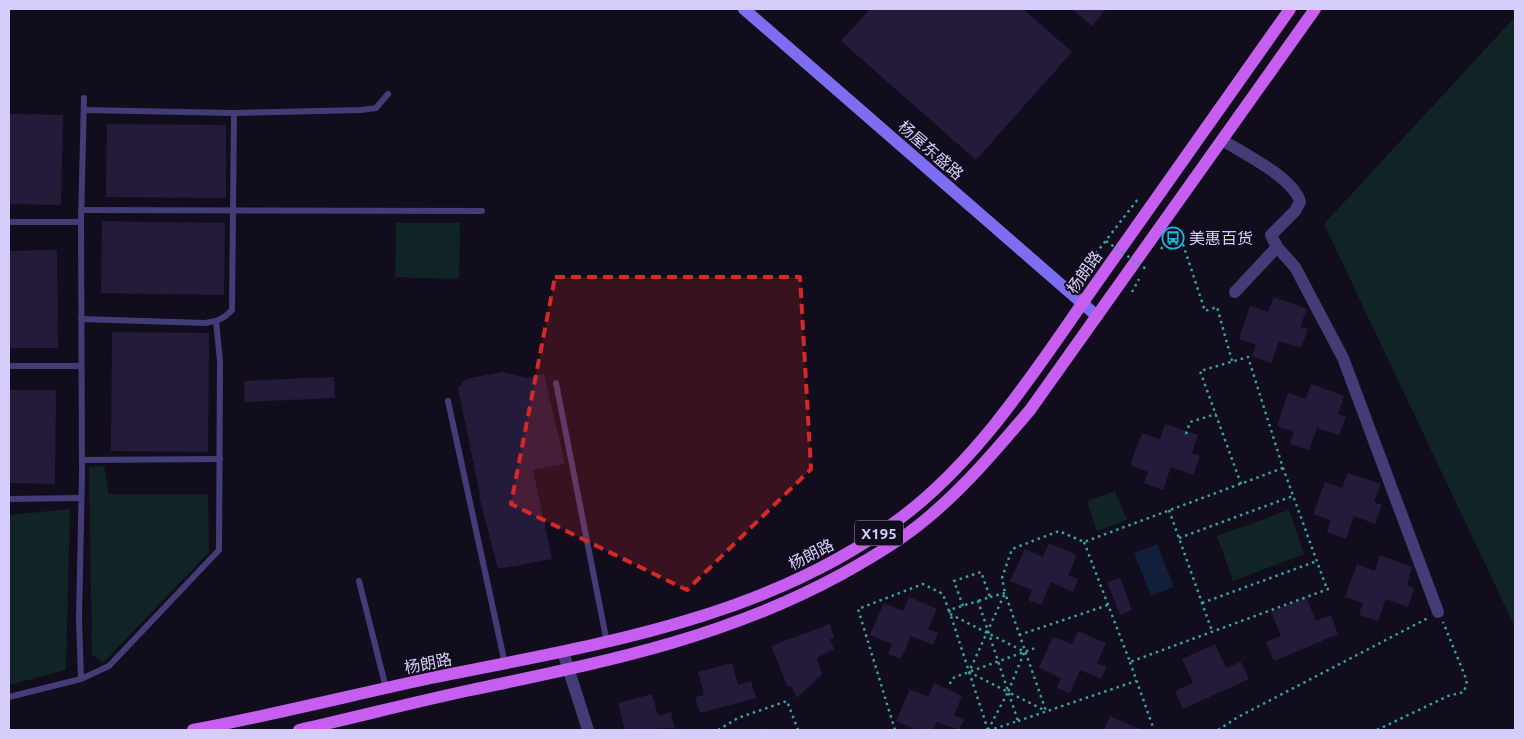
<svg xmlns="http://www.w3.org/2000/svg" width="1524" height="739" font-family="Ubuntu,'Noto Sans SC',sans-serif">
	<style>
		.green { fill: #112425 }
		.water { fill: #111e3c }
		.building { fill: #241b3b }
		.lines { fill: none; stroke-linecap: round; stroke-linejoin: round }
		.path { stroke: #38a0a3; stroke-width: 2.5; stroke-dasharray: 2.5 4; stroke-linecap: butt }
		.lane { stroke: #443c76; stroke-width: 6 }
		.street { stroke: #443c76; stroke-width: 12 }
		.secondary { stroke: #7c6df1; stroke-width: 12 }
		.primary { stroke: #c65ef0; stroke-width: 12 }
		.path-bridge { stroke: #38a0a3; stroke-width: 2.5; stroke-dasharray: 2.5 4; stroke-linecap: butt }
		.marked { fill: #d62828; fill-opacity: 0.2; stroke: #d62828; stroke-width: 4; stroke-dasharray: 10 6; stroke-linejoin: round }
		.labels { text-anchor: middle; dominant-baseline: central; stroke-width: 4; stroke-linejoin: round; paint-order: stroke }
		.shield { fill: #110d1c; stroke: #9b93b7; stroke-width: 1 }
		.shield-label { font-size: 15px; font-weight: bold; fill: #d6cdfa }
		.street-label { font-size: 16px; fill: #d6cdfa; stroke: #110d1c }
		.poi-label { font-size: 16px; fill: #d6cdfa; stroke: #110d1c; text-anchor: start }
	</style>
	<rect width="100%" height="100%" fill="#110d1c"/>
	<g class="green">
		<polygon points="1515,17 1515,627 1324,224"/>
		<polygon points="396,223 460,223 459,279 395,277"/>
		<polygon points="104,466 109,494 208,494 209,552 103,663 92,655 89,467"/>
		<polygon points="1115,491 1127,520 1097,531 1087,501"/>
		<polygon points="70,509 66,670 9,685 9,515"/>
		<polygon points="1289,510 1304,554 1233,581 1217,536"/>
	</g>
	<polygon class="water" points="1157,544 1174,587 1151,596 1134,553"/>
	<g class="building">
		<polygon points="870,9 1023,9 1072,52 976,160 841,41"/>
		<polygon points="1072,9 1106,9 1092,26"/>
		<polygon points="9,114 63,115 61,205 9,204"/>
		<polygon points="107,124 226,125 226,198 106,197"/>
		<polygon points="102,221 225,223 224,295 101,293"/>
		<polygon points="57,250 58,348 9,348 9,251"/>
		<polygon points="1274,297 1307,309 1300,327 1308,329 1301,348 1279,341 1271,363 1252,356 1256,345 1239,339 1250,306 1268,312"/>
		<polygon points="112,332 209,333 208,452 111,451"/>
		<polygon points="503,372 527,378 544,374 565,464 533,470 552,559 498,569 479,496 480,495 458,388 466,379"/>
		<polygon points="334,377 335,398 245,402 244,381"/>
		<polygon points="1311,384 1344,396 1338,414 1346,417 1339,435 1317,428 1309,450 1290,444 1294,432 1277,426 1288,393 1306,399"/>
		<polygon points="9,390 56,390 55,484 9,483"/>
		<polygon points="1165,424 1198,435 1192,453 1200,456 1193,475 1171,467 1163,490 1144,483 1148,472 1130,465 1142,433 1160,439"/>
		<polygon points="1348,473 1381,484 1374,502 1382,505 1375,524 1354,516 1346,539 1327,532 1331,520 1313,514 1325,482 1342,488"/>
		<polygon points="1049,543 1077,555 1068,575 1078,579 1073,592 1051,582 1041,605 1028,600 1032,590 1010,581 1025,549 1043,557"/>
		<polygon points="1380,555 1412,567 1407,585 1414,588 1408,607 1386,599 1378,621 1359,615 1363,603 1345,597 1357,564 1375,571"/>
		<polygon points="1120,578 1132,610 1120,615 1107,582"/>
		<polygon points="909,597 937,609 928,629 938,633 933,645 911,636 901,659 888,654 892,644 870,635 884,603 903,611"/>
		<polygon points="1306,597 1316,621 1331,615 1338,634 1274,661 1266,642 1281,636 1271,612"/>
		<polygon points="830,624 834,638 830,639 834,649 817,658 822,674 797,698 791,686 788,687 771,646"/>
		<polygon points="1078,631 1106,643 1097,663 1107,667 1101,679 1080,670 1070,693 1057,688 1061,678 1039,668 1053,637 1072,644"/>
		<polygon points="1215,644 1226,668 1241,662 1249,679 1183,709 1175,691 1193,683 1182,659"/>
		<polygon points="732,663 738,685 751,681 756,698 700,713 695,697 704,695 698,672"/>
		<polygon points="934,683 962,696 954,715 964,720 959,730 937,722 933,730 917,730 896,721 910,689 928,697"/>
		<polygon points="652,694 658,716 671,712 675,728 625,730 618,703"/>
		<polygon points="1110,716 1142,730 1104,730"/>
	</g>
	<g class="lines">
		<g class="path">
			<polyline points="1173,229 1179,232 1205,311 1217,307 1232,361"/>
			<polyline points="1161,249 1175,230"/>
			<polyline points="1080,274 1138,199"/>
			<polyline points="1132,292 1139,279"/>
			<polyline points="1186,434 1190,422 1216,414"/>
			<polyline points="1241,484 1200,371 1248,357 1283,468 1327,589"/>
			<polyline points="1169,510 1212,631"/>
			<polyline points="1179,538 1293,496"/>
			<polyline points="1084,542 1130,662 1331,588"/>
			<polyline points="990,597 1005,593 1046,711"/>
			<polyline points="1202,603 1317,561"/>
			<polyline points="963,606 954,581 981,572 990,597 978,601"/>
			<polyline points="950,614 1023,651"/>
			<polyline points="1019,635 1108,605"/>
			<polyline points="1024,653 1008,692 1046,711"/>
			<polyline points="1130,662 1154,730"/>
			<polyline points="950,684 951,680 955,677 1038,647"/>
			<polyline points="1018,721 1136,681"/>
			<polyline points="718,730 738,718 787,701 798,730"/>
			<polyline points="764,730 765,730"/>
			<polyline points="895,730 858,609 923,584 943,594 949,611"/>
			<polyline points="988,730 1008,692 969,672 1005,593 1002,578 1012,549 1059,531 1084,542 1283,468"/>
			<polyline points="988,730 949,610 978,601 1018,721 990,730"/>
			<polyline points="1218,730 1238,717 1428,618"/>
			<polyline points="1377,730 1448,696 1464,692 1467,681 1443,622"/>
		</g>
		<g class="lane">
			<polyline points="84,110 234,113 361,110 376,108 388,94"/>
			<polyline points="81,210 482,211"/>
			<polyline points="9,222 81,222"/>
			<path d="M81 319 205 323C217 321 224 319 232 310L234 113"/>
			<polyline points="9,366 81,366"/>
			<polyline points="556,383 607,643"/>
			<polyline points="448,401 505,664"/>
			<polyline points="82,460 220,459"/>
			<polyline points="9,499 81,498"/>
			<polyline points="359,581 386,688"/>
			<polyline points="81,679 109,666 219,550 220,361 216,321"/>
			<polyline points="9,697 81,679 79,619 82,473 81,222 84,98"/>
		</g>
		<g class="street">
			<path d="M1222 140C1243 153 1294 178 1300 202L1295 211 1271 235 1277 247 1235 292"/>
			<polyline points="1277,247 1295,267 1343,358 1438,612"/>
			<polyline points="563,652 588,730"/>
		</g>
		<polyline class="secondary" points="744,9 1097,316"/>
		<g class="primary">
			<path d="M193 730C273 715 352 695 431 678 593 645 766 620 902 517 981 457 1037 368 1093 288 1159 195 1224 102 1290 9"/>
			<path d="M299 730C357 717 414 702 471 690 603 662 723 639 842 574 871 558 900 541 925 520 964 488 997 449 1030 410L1315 9"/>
		</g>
		<polyline class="path-bridge" points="1106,241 1146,269"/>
	</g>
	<path class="marked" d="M555 277H800L811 469 687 590 511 504Z"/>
	<defs>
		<g id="bus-ring" transform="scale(1.125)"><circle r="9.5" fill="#110d1c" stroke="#15b7de" stroke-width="1.5"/><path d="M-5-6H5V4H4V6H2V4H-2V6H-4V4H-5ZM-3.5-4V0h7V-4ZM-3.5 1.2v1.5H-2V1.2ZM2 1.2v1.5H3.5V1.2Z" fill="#15b7de"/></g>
	</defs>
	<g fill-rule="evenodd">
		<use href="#bus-ring" x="1173" y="238"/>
	</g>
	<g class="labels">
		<rect class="shield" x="855" y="520.5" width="48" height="25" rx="4"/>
		<g class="shield-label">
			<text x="879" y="533">X195</text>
		</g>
		<g class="street-label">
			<text transform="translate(931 150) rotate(41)">杨屋东盛路</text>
			<text transform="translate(1084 272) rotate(-55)">杨朗路</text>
			<text transform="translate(811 554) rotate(-27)">杨朗路</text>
			<text transform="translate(428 663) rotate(-11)">杨朗路</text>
		</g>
		<g class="poi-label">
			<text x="1189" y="238">美惠百货</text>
		</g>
	</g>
	<rect width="1524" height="739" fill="none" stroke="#d6cdfa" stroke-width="20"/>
</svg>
